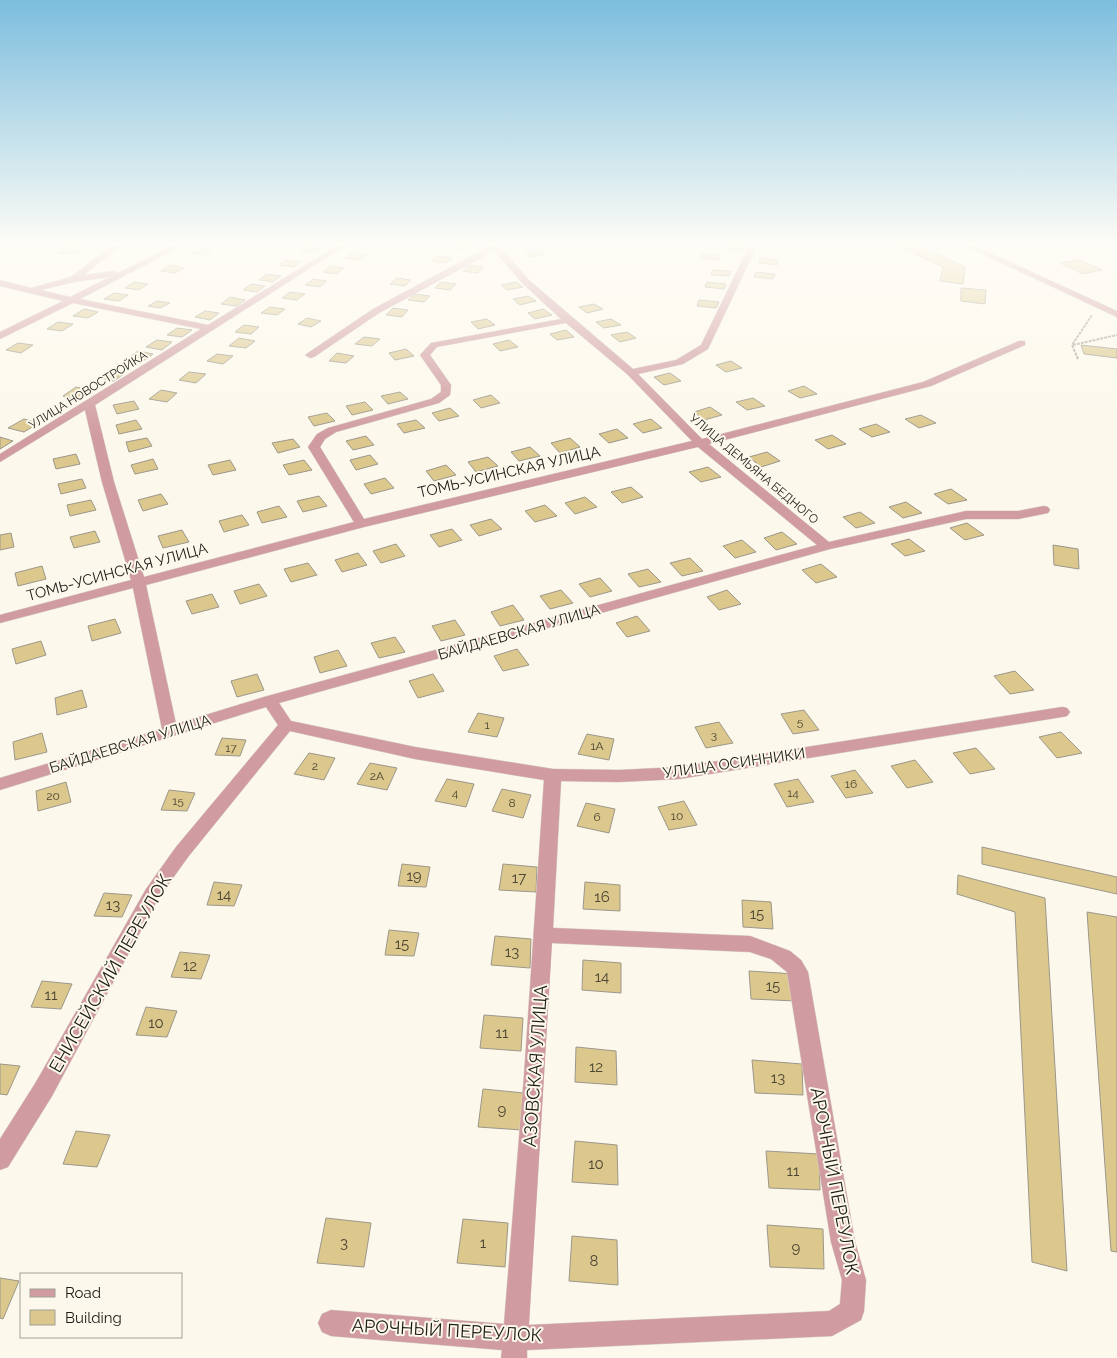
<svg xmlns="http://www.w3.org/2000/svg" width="1117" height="1358" font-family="Raleway,sans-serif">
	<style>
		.building { fill: #dcc88d; stroke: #9b978b }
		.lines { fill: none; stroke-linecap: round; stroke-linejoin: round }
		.minor-casing { stroke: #d8d5c9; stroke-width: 1 }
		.path { stroke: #a5a399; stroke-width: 2; stroke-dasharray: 3 1; stroke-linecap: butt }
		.minor { fill: #d09ca1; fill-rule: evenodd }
		.labels { text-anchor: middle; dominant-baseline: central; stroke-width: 4; stroke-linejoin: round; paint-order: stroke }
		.far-street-label { font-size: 12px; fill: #1c1b17; stroke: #fcf8eb }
		.number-label { font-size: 12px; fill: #4c4634 }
		.street-label { font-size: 15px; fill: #1c1b17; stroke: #fcf8eb }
		.near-number-label { font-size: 15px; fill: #4c4634 }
		.near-street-label { font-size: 18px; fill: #1c1b17; stroke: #fcf8eb }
	</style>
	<rect width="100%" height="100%" fill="#fcf8eb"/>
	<g class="building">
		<polygon points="64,246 83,246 78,253 58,254"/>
		<polygon points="307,246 321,248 314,253 300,251"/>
		<polygon points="454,246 470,246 465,250 451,248"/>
		<polygon points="726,246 734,246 744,247 742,251 725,250"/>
		<polygon points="898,246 921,246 965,267 963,284 940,281 943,267"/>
		<polygon points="199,248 213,250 204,255 191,254"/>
		<polygon points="539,250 545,254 530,257 525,252"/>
		<polygon points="352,253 366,255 359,260 345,258"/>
		<polygon points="702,254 720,255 718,260 700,258"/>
		<polygon points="438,256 452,258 446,263 432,261"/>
		<polygon points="760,258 778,260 777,265 759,263"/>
		<polygon points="287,260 301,262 294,267 279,265"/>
		<polygon points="1079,260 1102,270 1083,274 1060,263"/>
		<polygon points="170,265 184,268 175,273 161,271"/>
		<polygon points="469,265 484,267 478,273 463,271"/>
		<polygon points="330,266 344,268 337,274 323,272"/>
		<polygon points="713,270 731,271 729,276 711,275"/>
		<polygon points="756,272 775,274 773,279 754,277"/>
		<polygon points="267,274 281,276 273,282 259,280"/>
		<polygon points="397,278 411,280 405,286 390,284"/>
		<polygon points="313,279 327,281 320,287 305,285"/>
		<polygon points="134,282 148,284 139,290 125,288"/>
		<polygon points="441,282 456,284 450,290 435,288"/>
		<polygon points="516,282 523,287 507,290 501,285"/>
		<polygon points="707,282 726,284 724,289 705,287"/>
		<polygon points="251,284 265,286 257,292 243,290"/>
		<polygon points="961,288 986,290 985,304 961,301"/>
		<polygon points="290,292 305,294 297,300 282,298"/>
		<polygon points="114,293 128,295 119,301 104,299"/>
		<polygon points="415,294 430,296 424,302 408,300"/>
		<polygon points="528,296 536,301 520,305 513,299"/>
		<polygon points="230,297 245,300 236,306 221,304"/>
		<polygon points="699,300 719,302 716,308 697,306"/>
		<polygon points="157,301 170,303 160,308 148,306"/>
		<polygon points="594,304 603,309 587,313 579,307"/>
		<polygon points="270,307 285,309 277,315 261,313"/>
		<polygon points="393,308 408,310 402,317 386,315"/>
		<polygon points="84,309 98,312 88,318 73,316"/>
		<polygon points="543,309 552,315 535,319 528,313"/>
		<polygon points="205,311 219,313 210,320 195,317"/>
		<polygon points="307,318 321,321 311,327 298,324"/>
		<polygon points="487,319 495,325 478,329 471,322"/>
		<polygon points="611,319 621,325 604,328 596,322"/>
		<polygon points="58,322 73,324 62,331 47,329"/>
		<polygon points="244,325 259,327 251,334 235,332"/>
		<polygon points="177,328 192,330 182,337 167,335"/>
		<polygon points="566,330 574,337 557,340 550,334"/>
		<polygon points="627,332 636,338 620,342 611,335"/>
		<polygon points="364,337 380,339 372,346 355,344"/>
		<polygon points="239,338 255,341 246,348 229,346"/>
		<polygon points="157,340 172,342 162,350 146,347"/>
		<polygon points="509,340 518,347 500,351 493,344"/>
		<polygon points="18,343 33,345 21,353 6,350"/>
		<polygon points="1081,345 1117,349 1117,358 1084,354"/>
		<polygon points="406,349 414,356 395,360 389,353"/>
		<polygon points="138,351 153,354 143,361 127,359"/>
		<polygon points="337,353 354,356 346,363 329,361"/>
		<polygon points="217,354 233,356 223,364 207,361"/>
		<polygon points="731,361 742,368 726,372 716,365"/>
		<polygon points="109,370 125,373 114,381 98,378"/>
		<polygon points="189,372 206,374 196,383 179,380"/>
		<polygon points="670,373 681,381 664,385 654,377"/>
		<polygon points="804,386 817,394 800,398 788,391"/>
		<polygon points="76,387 92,390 80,399 63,396"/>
		<polygon points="161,390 177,393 167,402 149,399"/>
		<polygon points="400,392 408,399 388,404 381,396"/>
		<polygon points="491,395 500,403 481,408 473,400"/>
		<polygon points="753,398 765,406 747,410 736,402"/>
		<polygon points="134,401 139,409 117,414 113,405"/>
		<polygon points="365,402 373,410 352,415 346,406"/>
		<polygon points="710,407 722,415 704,420 694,412"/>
		<polygon points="450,408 459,416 439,421 432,413"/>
		<polygon points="327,413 335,421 314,426 308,417"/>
		<polygon points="921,415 936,423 919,428 905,419"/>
		<polygon points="24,419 39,423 24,432 8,428"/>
		<polygon points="651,419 662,428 643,433 633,424"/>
		<polygon points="136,420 142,429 119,434 116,425"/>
		<polygon points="416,420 425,428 404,433 397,424"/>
		<polygon points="876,424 890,432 872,437 859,429"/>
		<polygon points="617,429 628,438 609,443 599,434"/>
		<polygon points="832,435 846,444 828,449 815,440"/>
		<polygon points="366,436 374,445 353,450 346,441"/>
		<polygon points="0,437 13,441 0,449"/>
		<polygon points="147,438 152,446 129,452 126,442"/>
		<polygon points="570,438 580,447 560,453 551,443"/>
		<polygon points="293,439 300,447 278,453 272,443"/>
		<polygon points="530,447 540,456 519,461 511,452"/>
		<polygon points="767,452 780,461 761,467 749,457"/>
		<polygon points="76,454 80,464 56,469 53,459"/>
		<polygon points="370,455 378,464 356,470 350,460"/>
		<polygon points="488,457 498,466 476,472 468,462"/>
		<polygon points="153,459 158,469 135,474 131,465"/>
		<polygon points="230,460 236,470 213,475 208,465"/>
		<polygon points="304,460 312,470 289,475 283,465"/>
		<polygon points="446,465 456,475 434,481 426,471"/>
		<polygon points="708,467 721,477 701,482 689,472"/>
		<polygon points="385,478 394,488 371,494 364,484"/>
		<polygon points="82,479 86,488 61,494 58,484"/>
		<polygon points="631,487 643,497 622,503 611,492"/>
		<polygon points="951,489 967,500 948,504 934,494"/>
		<polygon points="161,494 168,504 143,511 138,500"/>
		<polygon points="319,496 327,506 303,512 297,501"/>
		<polygon points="585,497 597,507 575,514 565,503"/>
		<polygon points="91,500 96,510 70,516 67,505"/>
		<polygon points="906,502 922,513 903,518 889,507"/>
		<polygon points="545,505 557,516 535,522 525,511"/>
		<polygon points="279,506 287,517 262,523 257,512"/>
		<polygon points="860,512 875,523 856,528 843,517"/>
		<polygon points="242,515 249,525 224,532 219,521"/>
		<polygon points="491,519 502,529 479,536 470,525"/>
		<polygon points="967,523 984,535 965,540 950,528"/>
		<polygon points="452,529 462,540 439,547 430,535"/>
		<polygon points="182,530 189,542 163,548 158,536"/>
		<polygon points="95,531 100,542 74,548 70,537"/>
		<polygon points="782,532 797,544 776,550 764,538"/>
		<polygon points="11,533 14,547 0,550 0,535"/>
		<polygon points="909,539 925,551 905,556 891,544"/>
		<polygon points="742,540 756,552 735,558 723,546"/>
		<polygon points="396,544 405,556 381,563 373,551"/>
		<polygon points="1053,545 1078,549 1079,569 1054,565"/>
		<polygon points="358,553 367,565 342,572 335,560"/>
		<polygon points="690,558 703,571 682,576 670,563"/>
		<polygon points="308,563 317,575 291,582 284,569"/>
		<polygon points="821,564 837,577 816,583 802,570"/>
		<polygon points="42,566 46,579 18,586 15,573"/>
		<polygon points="648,569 661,582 639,587 628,574"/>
		<polygon points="600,578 612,591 590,597 579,584"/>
		<polygon points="259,584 267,596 240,604 234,591"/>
		<polygon points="561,590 573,603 550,609 540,596"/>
		<polygon points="727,590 741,604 719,610 707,597"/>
		<polygon points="212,594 219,607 192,614 186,601"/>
		<polygon points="513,605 524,620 500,626 491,612"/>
		<polygon points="637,616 650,631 627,637 616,623"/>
		<polygon points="115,619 121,633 92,641 88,626"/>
		<polygon points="455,620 465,635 441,641 432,626"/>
		<polygon points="395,637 405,652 379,658 371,643"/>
		<polygon points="41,641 46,655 16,664 12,649"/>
		<polygon points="517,649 529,665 503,671 494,656"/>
		<polygon points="338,650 347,666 320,673 314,657"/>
		<polygon points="1015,671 1034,690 1010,694 994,676"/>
		<polygon points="257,674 264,690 237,697 231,681"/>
		<polygon points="433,674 444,691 418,698 409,681"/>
		<polygon points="82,690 87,707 57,715 55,698"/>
		<polygon points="804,710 819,730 793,734 781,714"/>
		<polygon points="478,713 504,718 497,737 468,732"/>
		<polygon points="719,722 733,743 706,748 695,727"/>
		<polygon points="1061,732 1082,753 1057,758 1039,737"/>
		<polygon points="42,733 47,752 15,760 13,742"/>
		<polygon points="587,734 614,739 609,760 578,754"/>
		<polygon points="222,738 246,740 240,756 215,755"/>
		<polygon points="976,748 995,769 970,774 953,753"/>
		<polygon points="309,753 335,758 324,780 294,774"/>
		<polygon points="915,760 933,782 907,788 891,766"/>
		<polygon points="370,763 397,768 387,790 357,784"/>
		<polygon points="855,770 873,793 846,798 831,776"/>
		<polygon points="447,779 474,784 466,807 435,801"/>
		<polygon points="798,779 814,802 787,807 774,784"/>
		<polygon points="66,782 71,802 38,811 36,791"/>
		<polygon points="502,789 531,795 523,818 492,811"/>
		<polygon points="169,790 195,793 187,811 161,810"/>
		<polygon points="684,801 697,825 669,830 658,807"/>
		<polygon points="586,803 615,809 609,833 577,826"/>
		<polygon points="982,847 1117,877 1117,894 982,864"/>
		<polygon points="402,864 430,867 426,887 398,886"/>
		<polygon points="503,864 537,867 536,892 499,890"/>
		<polygon points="958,875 1045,898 1067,1271 1032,1262 1015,912 957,894"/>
		<polygon points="214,882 242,885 234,906 207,905"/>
		<polygon points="585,882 620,885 620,911 583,909"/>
		<polygon points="104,893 132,895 122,917 94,916"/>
		<polygon points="742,900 771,902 773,929 743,927"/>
		<polygon points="1087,912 1117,917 1117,1252 1111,1251"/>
		<polygon points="389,930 419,933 414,956 385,955"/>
		<polygon points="495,936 531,939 530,968 491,965"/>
		<polygon points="180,952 210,955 201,979 171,977"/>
		<polygon points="583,960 621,963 621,993 582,990"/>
		<polygon points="749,971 795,974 796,1001 751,999"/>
		<polygon points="42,981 72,984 61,1009 31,1007"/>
		<polygon points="146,1007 177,1011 167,1037 136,1035"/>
		<polygon points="484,1015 523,1018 521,1051 480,1048"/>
		<polygon points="576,1047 616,1051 617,1085 575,1082"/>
		<polygon points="752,1060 802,1064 803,1095 755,1093"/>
		<polygon points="0,1064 20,1066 7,1095 0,1094"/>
		<polygon points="483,1089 524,1093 522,1130 478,1127"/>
		<polygon points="76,1131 110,1135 97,1167 63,1164"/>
		<polygon points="575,1141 617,1145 618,1185 572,1182"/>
		<polygon points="766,1151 819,1154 820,1190 769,1188"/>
		<polygon points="326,1218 371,1223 364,1267 317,1263"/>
		<polygon points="463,1219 508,1223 505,1267 457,1263"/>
		<polygon points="767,1225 823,1229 824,1269 770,1267"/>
		<polygon points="572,1236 617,1240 618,1285 569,1281"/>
		<polygon points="0,1278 19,1281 3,1319 0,1318"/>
	</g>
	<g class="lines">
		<g class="minor-casing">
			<g id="minor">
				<path d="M111 246H120L84 275 114 271 118 273 172 246H182L80 299 208 325 336 246H345L95 405 114 482 144 577 354 522 308 447 317 434 328 428 431 399 441 392V385L420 355 431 343 561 319 523 284 494 251 379 313 314 357 310 358 305 355 373 309 490 246H500L529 280 633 369 676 360 701 345 749 246H757L708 349 683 364 638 374 702 439 923 382 1019 341H1025V345L931 386 709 444 829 542 966 511H1018L1044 506 1048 507 1050 510 1048 513 1018 519H966L830 549 279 703 291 721 415 747 553 769 619 770 679 767 1062 707 1067 708 1070 712 1067 716 1062 717 679 779 619 782 561 781 553 928 750 936 790 951 801 960 808 972 855 1242 866 1280 864 1311 861 1320 832 1336 527 1350V1358H501L502 1350 331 1336 322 1332 318 1323 322 1314 331 1310 504 1324 524 1076 544 780 415 759 290 731 188 857 158 899 52 1096 8 1167 0 1170V1139L36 1082 146 889 176 847 278 725 266 707 0 790V778L162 729 133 588 0 623V615L131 580 102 482 85 410 0 462V454L201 329 73 303 0 339V332L63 301 0 286V280L31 288 71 277ZM110 277 70 297 41 290 74 282ZM566 323 627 374 692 441 364 519 320 447 325 439 336 432 439 403 450 395 451 385 430 355 437 347ZM698 447 817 545 264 697 176 724 146 585 364 527ZM552 943 750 952 771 959 787 972 831 1242 842 1280 840 1304 829 1311 529 1325Z"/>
				<polygon points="965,246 975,246 1117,311 1117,317"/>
			</g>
		</g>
		<g class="path">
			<polyline points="1073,345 1117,335"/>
			<polyline points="1078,359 1072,345 1092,315"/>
		</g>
		<use href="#minor" class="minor"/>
	</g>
	<linearGradient id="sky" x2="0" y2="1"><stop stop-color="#7cbede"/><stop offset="0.56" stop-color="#fefcf6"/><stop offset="1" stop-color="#fefcf6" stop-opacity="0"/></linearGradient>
	<rect width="1117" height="436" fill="url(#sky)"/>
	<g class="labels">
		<g class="far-street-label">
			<text transform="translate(88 390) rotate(-32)">УЛИЦА НОВОСТРОЙКА</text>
			<text transform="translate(754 469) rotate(40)">УЛИЦА ДЕМЬЯНА БЕДНОГО</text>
		</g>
		<g class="number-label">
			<text x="800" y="722">5</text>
			<text x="487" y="725">1</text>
			<text x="714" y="735">3</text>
			<text x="597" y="746">1А</text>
			<text x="231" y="748">17</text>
			<text x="315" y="766">2</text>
			<text x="377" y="776">2А</text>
			<text x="851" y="784">16</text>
			<text x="455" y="793">4</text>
			<text x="793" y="793">14</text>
			<text x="53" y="796">20</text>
			<text x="178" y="801">15</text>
			<text x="512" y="803">8</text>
			<text x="677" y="816">10</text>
			<text x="597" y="817">6</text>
		</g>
		<g class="street-label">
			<text transform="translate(509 472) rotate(-13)">ТОМЬ-УСИНСКАЯ УЛИЦА</text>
			<text transform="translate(117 572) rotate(-15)">ТОМЬ-УСИНСКАЯ УЛИЦА</text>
			<text transform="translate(519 632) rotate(-16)">БАЙДАЕВСКАЯ УЛИЦА</text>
			<text transform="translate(130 744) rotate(-17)">БАЙДАЕВСКАЯ УЛИЦА</text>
			<text transform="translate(734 763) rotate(-8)">УЛИЦА ОСИННИКИ</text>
		</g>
		<g class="near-number-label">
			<text x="414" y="876">19</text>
			<text x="519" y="878">17</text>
			<text x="224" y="895">14</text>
			<text x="602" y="897">16</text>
			<text x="113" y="905">13</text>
			<text x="757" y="914">15</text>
			<text x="402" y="944">15</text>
			<text x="512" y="952">13</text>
			<text x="190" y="966">12</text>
			<text x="602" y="977">14</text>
			<text x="773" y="986">15</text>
			<text x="51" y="995">11</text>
			<text x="156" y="1023">10</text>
			<text x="502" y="1033">11</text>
			<text x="596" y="1067">12</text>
			<text x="778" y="1078">13</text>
			<text x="502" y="1110">9</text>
			<text x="596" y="1164">10</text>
			<text x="793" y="1171">11</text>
			<text x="344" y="1243">3</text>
			<text x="483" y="1243">1</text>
			<text x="796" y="1248">9</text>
			<text x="594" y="1261">8</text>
		</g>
		<g class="near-street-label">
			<text transform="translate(110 973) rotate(-60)">ЕНИСЕЙСКИЙ ПЕРЕУЛОК</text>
			<text transform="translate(535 1066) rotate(-86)">АЗОВСКАЯ УЛИЦА</text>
			<text transform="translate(835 1181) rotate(79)">АРОЧНЫЙ ПЕРЕУЛОК</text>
			<text transform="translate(447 1330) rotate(3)">АРОЧНЫЙ ПЕРЕУЛОК</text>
		</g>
	</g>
	<rect x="20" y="1273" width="162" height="65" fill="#fcf8eb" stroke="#a2a096"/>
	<rect x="30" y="1289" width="25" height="8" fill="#d09ca1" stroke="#a2a096"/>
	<text x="65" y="1298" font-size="15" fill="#1c1b17">Road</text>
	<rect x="30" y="1310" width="25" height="15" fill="#dcc88d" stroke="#a2a096"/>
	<text x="65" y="1323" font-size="15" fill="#1c1b17">Building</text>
</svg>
